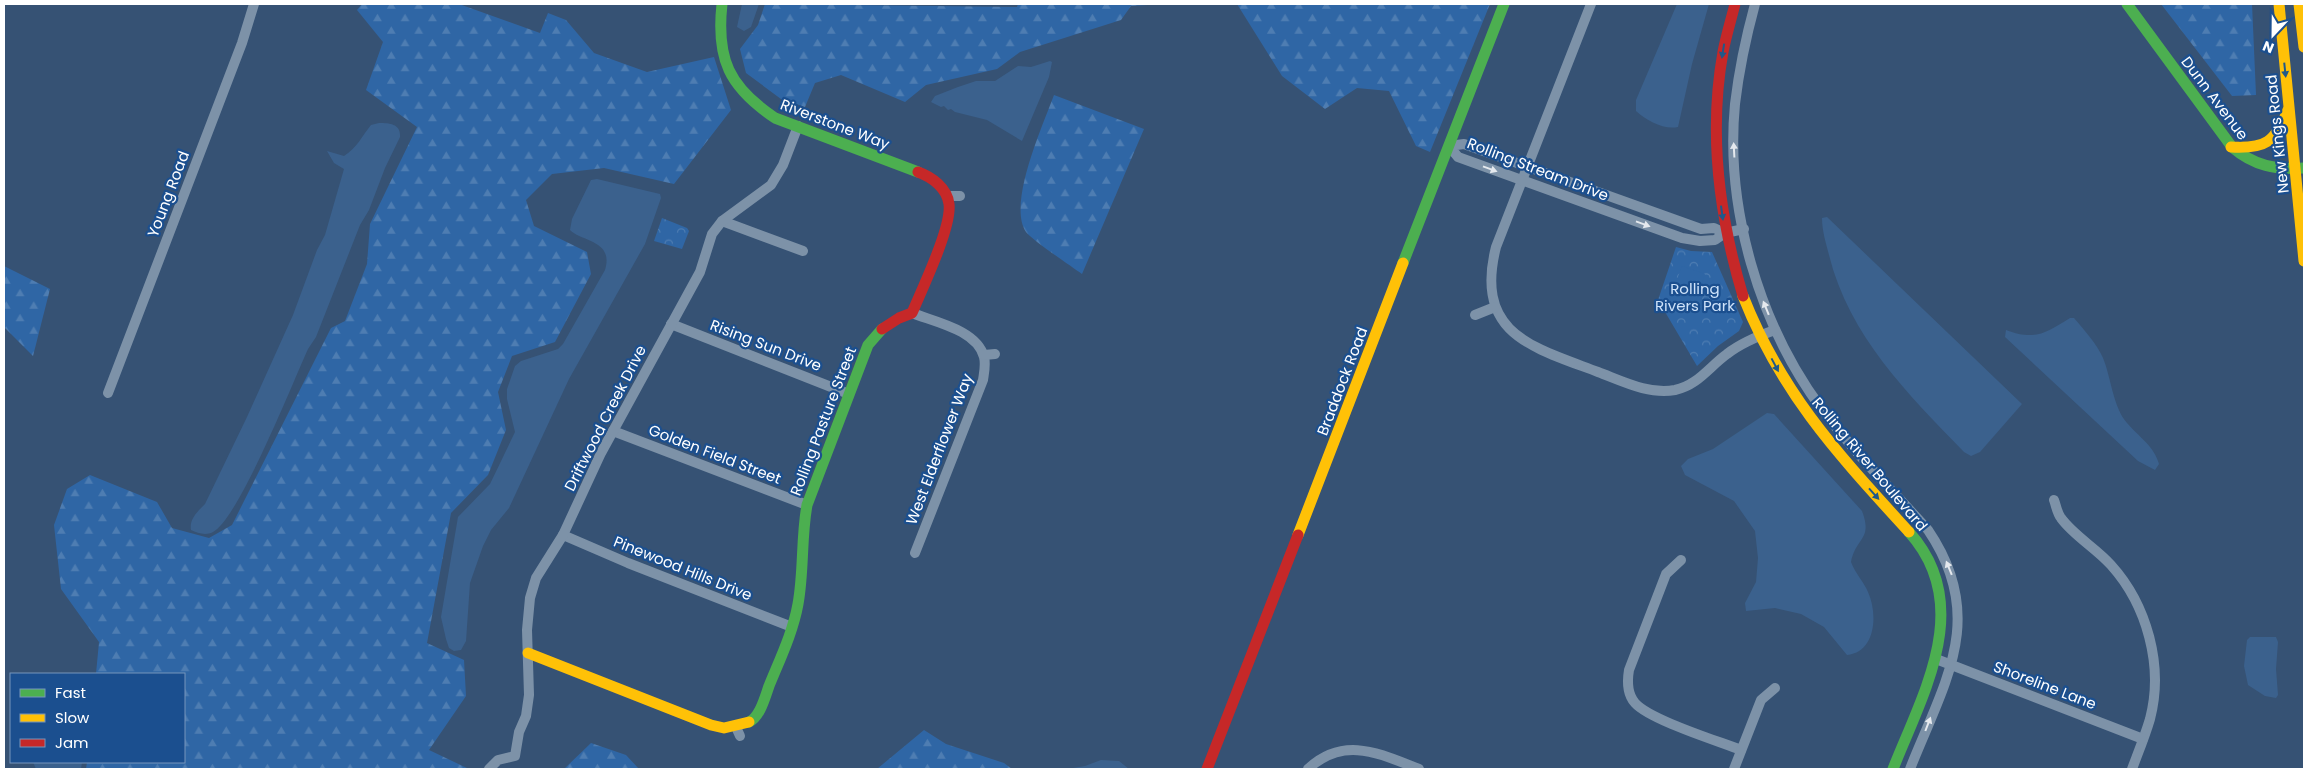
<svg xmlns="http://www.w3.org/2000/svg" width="2308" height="773" font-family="Poppins,sans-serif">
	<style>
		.forest { fill: url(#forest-firs) }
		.park { fill: url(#park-crowns) }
		.garden { fill: #2f66a5 }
		.water { fill: #3b618d }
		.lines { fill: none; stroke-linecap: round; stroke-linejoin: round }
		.street { stroke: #7d92a8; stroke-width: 10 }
		.fast { stroke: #4caf50; stroke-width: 11 }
		.slow { stroke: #ffc107; stroke-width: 11 }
		.jam { stroke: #c62828; stroke-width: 11 }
		.oneway { fill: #205989 }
		.oneway2 { fill: #e5e9ee }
		.labels { text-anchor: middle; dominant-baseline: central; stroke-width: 4.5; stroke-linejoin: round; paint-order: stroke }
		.street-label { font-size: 15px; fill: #fff; stroke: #1b4f8f }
		.park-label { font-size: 15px; fill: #cfe3fa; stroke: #1b4f8f }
	</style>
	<defs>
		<pattern id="forest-firs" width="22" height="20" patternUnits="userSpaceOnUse" patternTransform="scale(1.25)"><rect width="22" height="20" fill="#2f66a5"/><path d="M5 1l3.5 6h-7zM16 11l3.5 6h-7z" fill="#4e7db2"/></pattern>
		<pattern id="park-crowns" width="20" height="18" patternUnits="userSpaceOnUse" patternTransform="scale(1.25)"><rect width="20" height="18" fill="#2f66a5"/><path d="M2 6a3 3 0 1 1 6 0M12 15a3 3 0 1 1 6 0" fill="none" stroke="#4e7db2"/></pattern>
	</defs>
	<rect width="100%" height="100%" fill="#365274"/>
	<g class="forest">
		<polygon points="362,4 459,4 540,33 548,13 566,20 594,53 647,72 714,57 731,110 674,184 604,168 552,174 526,200 534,226 587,252 591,274 555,342 512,356 498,392 506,430 488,475 451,513 427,643 464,660 466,696 429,750 469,769 86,769 87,762 184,762 184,674 96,674 99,642 61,589 54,525 67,489 90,475 157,502 172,528 209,538 232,525 331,328 345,321 367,264 370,224 417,127 366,90 383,42 357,10"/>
		<polygon points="765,4 1017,7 1018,4 1164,4 1131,6 1121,20 1020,52 997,69 926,85 905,102 841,75 815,83 805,107 781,99 746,73 740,49 758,25"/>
		<polygon points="1237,4 1490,4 1430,152 1416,146 1389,91 1357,88 1325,109 1282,76"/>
		<polygon points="2161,4 2252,4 2256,95 2232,96"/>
		<path d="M1054 95 1144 129 1082 274C1071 266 1032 240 1026 232 1007 204 1043 125 1054 95Z"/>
		<polygon points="4,266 50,289 33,356 4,327"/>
		<polygon points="924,730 946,744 1004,763 1012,769 877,769"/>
		<polygon points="591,743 626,755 639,769 564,769"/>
	</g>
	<g class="park">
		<polygon points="662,218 687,228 689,231 682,249 654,241"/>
		<polygon points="1676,247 1691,251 1712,252 1743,322 1739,331 1718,346 1697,366 1658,300"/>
	</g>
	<polygon class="garden" points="1682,266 1705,274 1694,307 1670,299"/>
	<g class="water">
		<polygon points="742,4 759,4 751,27 744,31 737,27"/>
		<path d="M1677 4H1709L1692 64 1678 127C1664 130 1647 121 1636 111V100Z"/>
		<polygon points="1050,61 1052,62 1049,77 1022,141 987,120 955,112 951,109 948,110 944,106 941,107 931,102 935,96 958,87 976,81 995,81 1018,66 1031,67"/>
		<path d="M379 123C390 123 401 124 400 137L385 168 369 210 360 225 316 337 308 349C293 382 239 518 213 532 205 536 198 533 191 530 189 519 198 511 205 504L247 417 293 315 317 250 325 235 344 169 334 163 327 151 344 156C357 148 362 136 371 125Z"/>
		<path d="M597 179 660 194 661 198 645 244 569 379 509 508 491 530 483 546 470 583 466 641 461 650 454 651 449 648 446 639 441 617 458 517 490 484 515 432 507 399V389L515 366 521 361 558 349 563 344 605 270C614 240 582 242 570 230L572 219 591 180Z"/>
		<path d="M1827 217 2022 404 1980 452 1971 456 1964 452C1908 394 1849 336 1829 255 1826 243 1822 231 1822 218Z"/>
		<path d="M2070 318H2074C2084 330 2097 344 2103 358 2111 377 2113 407 2127 423 2139 437 2154 446 2159 464L2155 470 2138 461 2005 337 2006 330C2035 341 2046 333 2070 318Z"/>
		<path d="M1767 413 1774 414 1862 511C1873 540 1856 537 1851 562 1855 573 1864 582 1868 592 1878 614 1876 652 1847 655L1824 627 1801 614 1775 608 1746 611 1745 603 1756 582 1758 558 1755 531 1734 501 1685 475 1681 466 1688 459 1713 449Z"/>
		<polygon points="2250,637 2276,637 2278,642 2276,669 2278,695 2276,698 2265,696 2248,685 2244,666 2247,640"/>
		<polygon points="1101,760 1119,761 1129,769 1067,769 1085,766"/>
		<polygon points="33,762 82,762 81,769 36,769"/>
	</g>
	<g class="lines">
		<g class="street">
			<path d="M1591 4 1496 247C1474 334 1532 347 1598 372 1622 381 1649 395 1675 390 1698 385 1709 367 1727 354 1741 343 1758 336 1775 330"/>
			<path d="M1755 4C1746 37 1739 70 1735 104 1725 208 1759 324 1821 408 1853 451 1892 490 1928 530 1988 618 1944 683 1910 769"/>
			<polyline points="948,196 960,196"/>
			<polyline points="722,221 803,251"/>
			<polyline points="1725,233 1714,228 1701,229 1464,144 1449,146 1458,157 1682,238 1700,241 1715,240 1725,233 1744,229"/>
			<path d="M912 313C935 322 977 330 984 357 986 365 984 373 983 380L915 553"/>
			<polyline points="1475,315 1495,307"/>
			<polyline points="671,324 849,394"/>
			<polyline points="984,355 995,354"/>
			<polyline points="108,393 242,43 254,4"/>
			<polyline points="613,431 807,505"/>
			<path d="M2054 500C2056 505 2057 513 2061 518 2074 536 2096 548 2111 565 2147 605 2164 666 2150 719 2145 736 2138 753 2132 769"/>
			<polyline points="563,535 628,563 792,627"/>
			<path d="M1681 560 1666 574 1629 670C1627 682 1627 694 1635 703 1650 720 1718 741 1741 750"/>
			<polyline points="1936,659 2143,739"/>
			<polyline points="736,727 740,736"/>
			<polyline points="489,769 498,760 515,756 519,732 526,716 529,695 527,630 530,598 536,578 563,535 601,453 700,272 712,234 722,221 771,185 783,165 798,126"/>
			<path d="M1308 769C1344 735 1380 754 1419 769"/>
			<polyline points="1734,769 1761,700 1775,688"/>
		</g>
		<g class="fast">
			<path d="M722 4C716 59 729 87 775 118L918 172"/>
			<path d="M2127 4 2232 147C2254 166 2276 170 2304 168"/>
			<polyline points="1403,263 1504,4"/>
			<path d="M749 722C760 717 765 697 769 686 780 659 793 632 798 604 804 571 801 538 807 505L868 345 882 329"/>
			<path d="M1893 769C1923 693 1975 605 1909 532"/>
		</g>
		<g class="slow">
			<polyline points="2279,4 2304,261"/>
			<polyline points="2299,4 2304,47"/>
			<path d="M2231 147C2266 149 2275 142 2288 110"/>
			<path d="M1743 296C1782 395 1839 455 1909 532"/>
			<polyline points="1298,535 1403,263"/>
			<polyline points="528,653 711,725 724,728 749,722"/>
		</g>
		<g class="jam">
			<path d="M1735 4C1731 20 1726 36 1723 52 1708 135 1719 216 1743 296"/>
			<path d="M882 329 899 318 912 313C922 289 952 227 949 204 947 188 932 177 918 172"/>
			<polyline points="1207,769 1298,535"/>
		</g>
	</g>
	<defs><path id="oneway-solid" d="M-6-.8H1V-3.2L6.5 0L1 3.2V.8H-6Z" transform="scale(1.25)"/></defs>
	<g class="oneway">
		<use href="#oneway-solid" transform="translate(1723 51) rotate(99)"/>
		<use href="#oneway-solid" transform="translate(2285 70) rotate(84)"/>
		<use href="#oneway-solid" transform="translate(1722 213) rotate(82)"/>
		<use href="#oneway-solid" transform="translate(1775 365) rotate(62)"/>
		<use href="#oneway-solid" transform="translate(1874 494) rotate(48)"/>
	</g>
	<g class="oneway2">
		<use href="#oneway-solid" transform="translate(1734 150) rotate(-93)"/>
		<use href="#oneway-solid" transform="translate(1490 169) rotate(20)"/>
		<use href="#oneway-solid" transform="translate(1643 224) rotate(20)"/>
		<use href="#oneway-solid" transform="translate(1766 308) rotate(-112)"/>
		<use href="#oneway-solid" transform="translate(1949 568) rotate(-112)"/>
		<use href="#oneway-solid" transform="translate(1928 724) rotate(-69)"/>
	</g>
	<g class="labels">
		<g class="street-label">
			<text transform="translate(2215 98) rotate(53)">Dunn Avenue</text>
			<text transform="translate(835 124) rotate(21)">Riverstone Way</text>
			<text transform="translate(2277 134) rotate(-96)">New Kings Road</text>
			<text transform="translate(1538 169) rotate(21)">Rolling Stream Drive</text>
			<text transform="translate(168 194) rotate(-69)">Young Road</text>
			<text transform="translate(766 345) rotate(21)">Rising Sun Drive</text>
			<text transform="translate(1342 381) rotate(-69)">Braddock Road</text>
			<text transform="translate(605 418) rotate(-63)">Driftwood Creek Drive</text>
			<text transform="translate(823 421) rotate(-69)">Rolling Pasture Street</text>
			<text transform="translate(939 449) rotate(-69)">West Elderflower Way</text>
			<text transform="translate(715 454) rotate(21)">Golden Field Street</text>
			<text transform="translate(1870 464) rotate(50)">Rolling River Boulevard</text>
			<text transform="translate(683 568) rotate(22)">Pinewood Hills Drive</text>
			<text transform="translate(2045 685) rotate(21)">Shoreline Lane</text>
		</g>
		<g class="park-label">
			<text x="1695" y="288">Rolling<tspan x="1695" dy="17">Rivers Park</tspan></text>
		</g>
	</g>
	<rect width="2308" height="773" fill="none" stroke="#ffffff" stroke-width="10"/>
	<rect x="10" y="673" width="175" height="90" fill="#1b4f8f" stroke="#7695bc"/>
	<rect x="20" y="689" width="25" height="8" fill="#4caf50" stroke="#7695bc"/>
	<text x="55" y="698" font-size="15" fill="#ffffff">Fast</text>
	<rect x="20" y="714" width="25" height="8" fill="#ffc107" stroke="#7695bc"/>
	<text x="55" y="723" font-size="15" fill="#ffffff">Slow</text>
	<rect x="20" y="739" width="25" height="8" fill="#c62828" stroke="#7695bc"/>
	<text x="55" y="748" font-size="15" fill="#ffffff">Jam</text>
	<g transform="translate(2273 35) rotate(202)" stroke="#1b4f8f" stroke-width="4" paint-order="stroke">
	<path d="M0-4L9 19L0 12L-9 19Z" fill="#ffffff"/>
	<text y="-8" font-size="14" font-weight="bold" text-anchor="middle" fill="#ffffff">N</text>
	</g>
</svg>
